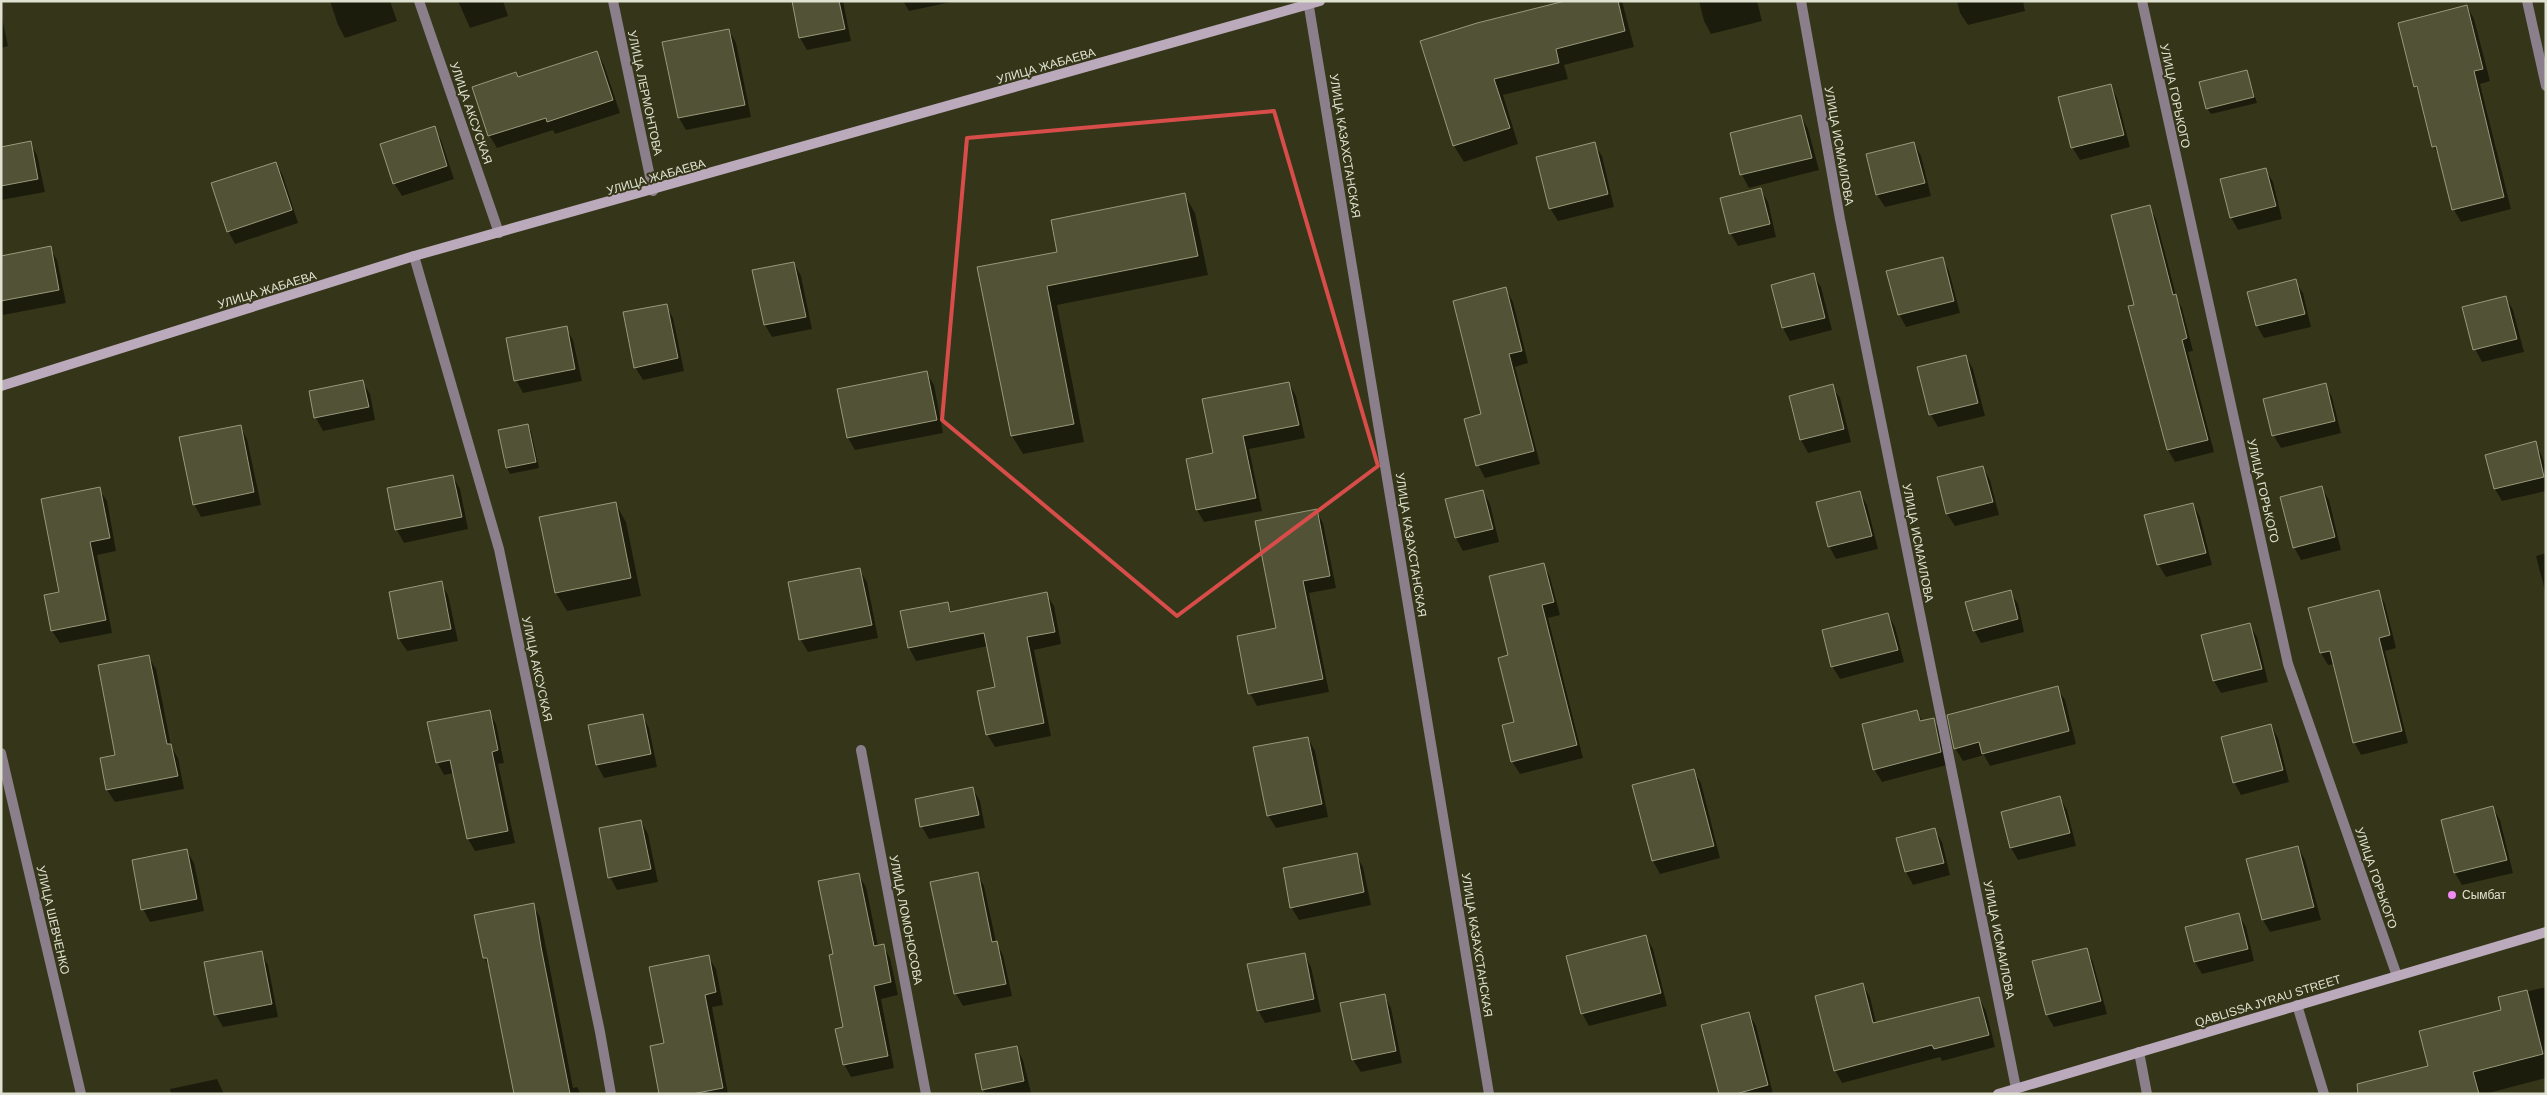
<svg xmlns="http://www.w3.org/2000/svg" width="2547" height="1095" font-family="Arial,sans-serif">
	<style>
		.shadow { fill: #0007 }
		.building { fill: #525336; stroke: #989a7a }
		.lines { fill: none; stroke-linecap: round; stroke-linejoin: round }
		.street { stroke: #8a7f8a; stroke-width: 10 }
		.secondary { stroke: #bab; stroke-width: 10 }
		.marked { fill: none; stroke: #d84d4a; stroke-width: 4; stroke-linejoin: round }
		.poi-dot { fill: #f08bf5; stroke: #353619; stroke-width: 2 }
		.labels { text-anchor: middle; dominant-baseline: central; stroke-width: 4; stroke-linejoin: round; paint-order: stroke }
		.street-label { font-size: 12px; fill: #e0e2d1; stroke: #353619 }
		.poi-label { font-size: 12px; fill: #e0e2d1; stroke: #353619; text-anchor: start }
	</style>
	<rect width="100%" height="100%" fill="#353619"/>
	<g class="shadow">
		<polygon points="330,1 390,1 397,21 345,38 338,25"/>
		<polygon points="458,1 503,1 508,16 470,28"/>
		<polygon points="793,1 843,1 851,41 807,50 800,38"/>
		<polygon points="903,1 956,1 909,11"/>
		<polygon points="1569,1 1622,1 1634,47 1564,65 1568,79 1503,95 1518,144 1464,162 1454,146 1421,42"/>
		<polygon points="1699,1 1757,1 1762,21 1711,34 1704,21"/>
		<polygon points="1957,1 2023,1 2025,11 1968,25 1960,13"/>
		<polygon points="2467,6 2474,19 2490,81 2480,84 2511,209 2461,222 2454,210 2441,160 2434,147 2421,97 2415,86"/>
		<polygon points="1,13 8,46 1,48"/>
		<polygon points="729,30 736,43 751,117 686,130 679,118"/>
		<polygon points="597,53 604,65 620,113 555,134 553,130 497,148 489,135 518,78"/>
		<polygon points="2247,71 2257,103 2211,114 2207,108"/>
		<polygon points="2110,85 2117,98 2130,147 2080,160 2072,147"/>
		<polygon points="1801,116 1808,129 1819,170 1749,188 1742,175 1731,134"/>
		<polygon points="434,128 441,140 454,179 402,196 394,183"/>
		<polygon points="30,143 37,155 45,192 1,200 1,148"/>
		<polygon points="1914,143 1921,156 1931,196 1885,207 1877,195 1867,155"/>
		<polygon points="1594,144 1602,156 1614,207 1558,221 1550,208"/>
		<polygon points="276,163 283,176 298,223 235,244 228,231"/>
		<polygon points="2266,170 2273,182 2282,219 2238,230 2231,217"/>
		<polygon points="1760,189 1768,202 1776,237 1738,246 1731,234 1722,199"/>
		<polygon points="1184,194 1195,213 1208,275 1057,305 1084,442 1023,454 1012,436 978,268 1059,253"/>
		<polygon points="2149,206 2156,219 2177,299 2182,308 2193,351 2188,352 2214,452 2175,462 2168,450 2135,306"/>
		<polygon points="50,248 57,260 66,303 3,315 1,257"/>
		<polygon points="1942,258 1949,271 1960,313 1906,327 1899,314"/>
		<polygon points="794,263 801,276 812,329 772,337 765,325"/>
		<polygon points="1813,275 1821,287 1832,330 1790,341 1783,328 1772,285"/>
		<polygon points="2295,281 2303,293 2311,327 2264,338 2257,326"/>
		<polygon points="1506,289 1513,302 1528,363 1515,367 1540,464 1485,478 1478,465 1483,415"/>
		<polygon points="2506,297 2513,310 2524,352 2482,362 2475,349"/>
		<polygon points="666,305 673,318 684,371 643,380 635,367"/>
		<polygon points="566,328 573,340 582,381 523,393 516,380"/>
		<polygon points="1966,356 1973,369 1985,416 1938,427 1931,415 1919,368"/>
		<polygon points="926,372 934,385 943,433 855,450 848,438"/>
		<polygon points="362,381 370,394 375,420 323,431 316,418 310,392"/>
		<polygon points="1289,383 1296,396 1305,438 1249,449 1262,511 1204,522 1197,510 1215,454"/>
		<polygon points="2325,384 2332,397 2341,433 2281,448 2274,436"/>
		<polygon points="1832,386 1840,398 1851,442 1808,453 1801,440 1790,397"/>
		<polygon points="528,425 531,431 539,468 510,474 507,468"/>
		<polygon points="240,426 247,439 261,505 201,517 194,504"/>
		<polygon points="2535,443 2542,456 2546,469 2546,491 2502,501 2495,489 2486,455"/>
		<polygon points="1983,467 1990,480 1999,515 1955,526 1947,514 1938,478"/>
		<polygon points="453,476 460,489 468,529 404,543 397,530 388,489"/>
		<polygon points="2322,488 2329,500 2341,550 2301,560 2294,547"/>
		<polygon points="99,489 107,501 116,551 97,555 112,633 60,643 52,631 45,596 60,593"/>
		<polygon points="1483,491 1490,504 1499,542 1463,551 1456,538 1447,500"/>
		<polygon points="1859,492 1867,505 1878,549 1836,559 1829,546"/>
		<polygon points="615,503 626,522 641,596 567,611 556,593"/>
		<polygon points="2193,504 2200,517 2212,565 2166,577 2158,564"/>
		<polygon points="1316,510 1323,523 1336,588 1309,593 1329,692 1257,706 1250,693 1278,629"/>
		<polygon points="2546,553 2546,595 2536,556"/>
		<polygon points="1543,564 1550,577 1560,615 1548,618 1583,758 1520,774 1512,761 1516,723"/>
		<polygon points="859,569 867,582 878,638 808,652 801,640"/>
		<polygon points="441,583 448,595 458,641 407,651 399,639"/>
		<polygon points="2378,591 2385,604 2396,648 2385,651 2408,743 2361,755 2354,742 2334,664 2328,665 2321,653"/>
		<polygon points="2010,592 2018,604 2024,632 1981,643 1974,630"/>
		<polygon points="1046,594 1054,606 1061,644 1034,650 1051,736 995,747 987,734 996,688 988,646 916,661 909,648 902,612 947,603 952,612"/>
		<polygon points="1888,614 1895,627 1904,662 1840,679 1832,666"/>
		<polygon points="2249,624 2257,637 2268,682 2221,693 2214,681"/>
		<polygon points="148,656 156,669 171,746 178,758 184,789 115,802 107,790"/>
		<polygon points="2057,688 2065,700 2076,744 1990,766 1984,755 1963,761 1955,748"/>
		<polygon points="489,711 496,724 504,763 498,764 515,843 475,851 468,839 454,773 444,775 437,762"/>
		<polygon points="1917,711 1923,722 1933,719 1941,732 1947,765 1882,782 1874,769"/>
		<polygon points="642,715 649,728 657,767 604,778 597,765 589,726"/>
		<polygon points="2271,725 2278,738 2289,782 2241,795 2234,782"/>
		<polygon points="1308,738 1315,751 1328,817 1276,828 1268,815"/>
		<polygon points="1693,770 1701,783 1720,858 1660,874 1653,861 1634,785"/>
		<polygon points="973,789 980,801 985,828 929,839 922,827 916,800"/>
		<polygon points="2060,798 2067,810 2076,846 2018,860 2011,848 2003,813"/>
		<polygon points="2493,808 2500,820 2513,873 2462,885 2455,873 2442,821"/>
		<polygon points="641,821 648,834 658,882 617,890 610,877"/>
		<polygon points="1934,829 1942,842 1950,875 1913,885 1906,872 1898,839"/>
		<polygon points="2298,847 2305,860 2321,920 2270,932 2263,920 2247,860"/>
		<polygon points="187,851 194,863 204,911 150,922 143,909"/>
		<polygon points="1356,855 1363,867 1371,905 1299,920 1291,907"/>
		<polygon points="858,874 866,887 878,946 883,945 890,958 898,995 881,999 894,1068 851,1077 844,1064 845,1028 834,955"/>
		<polygon points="977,874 984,886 996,942 1003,955 1012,996 963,1006 956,994 931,883"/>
		<polygon points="533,905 540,917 573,1088 577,1087 581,1094 516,1094 491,971 484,958"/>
		<polygon points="2238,914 2246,927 2254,961 2202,974 2195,962 2187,928"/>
		<polygon points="1646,937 1653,949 1667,1006 1589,1026 1582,1013"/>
		<polygon points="2086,949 2093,962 2107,1014 2054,1027 2047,1015"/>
		<polygon points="261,953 268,965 278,1017 223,1027 216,1015"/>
		<polygon points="1304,954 1311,967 1321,1012 1265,1023 1258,1010"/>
		<polygon points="708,956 716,969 723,1005 712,1007 728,1094 661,1094 666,1044"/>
		<polygon points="1863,985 1870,997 1876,1023 1979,998 1986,1011 1995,1047 1942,1061 1940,1057 1842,1083 1835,1070"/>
		<polygon points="2546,987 2546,1078 2485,1094 2380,1094 2429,1067 2503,1011 2500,998"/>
		<polygon points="1384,995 1391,1008 1402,1063 1361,1072 1353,1060"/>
		<polygon points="1749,1014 1756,1026 1773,1094 1720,1094"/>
		<polygon points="1016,1047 1023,1060 1031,1093 986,1094 983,1089"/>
		<polygon points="217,1079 224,1094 171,1094 170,1089"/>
	</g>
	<g class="building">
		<polygon points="792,1 839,1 845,29 799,38"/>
		<polygon points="1565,1 1618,1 1625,31 1556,49 1559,63 1494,79 1510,128 1453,146 1420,41 1477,23"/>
		<polygon points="2467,5 2483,69 2474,71 2504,197 2452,210 2436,146 2432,147 2417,86 2414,87 2398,23"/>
		<polygon points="729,29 745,105 678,118 662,42"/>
		<polygon points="597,51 613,100 547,122 546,118 488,136 472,87 516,72 518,77"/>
		<polygon points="2247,70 2254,97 2206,109 2199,82"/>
		<polygon points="2111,84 2124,135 2071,148 2058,97"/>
		<polygon points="1801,115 1812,158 1740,175 1730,133"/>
		<polygon points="435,126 447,166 393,184 380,144"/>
		<polygon points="31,141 38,179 1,186 1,147"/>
		<polygon points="1595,142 1608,194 1549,209 1536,157"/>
		<polygon points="1914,142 1925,183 1876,195 1866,154"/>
		<polygon points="276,162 292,210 227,232 211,183"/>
		<polygon points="2266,168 2276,206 2230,218 2220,179"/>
		<polygon points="1761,188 1770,224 1729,234 1720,198"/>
		<polygon points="1185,193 1198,256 1047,286 1074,424 1011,436 977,267 1057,252 1051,220"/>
		<polygon points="2150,205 2173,295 2176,294 2187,338 2182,340 2208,440 2167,450 2128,306 2134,305 2111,215"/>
		<polygon points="51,246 59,290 1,301 1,256"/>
		<polygon points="1943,257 1954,301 1898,315 1886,271"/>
		<polygon points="794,262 806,317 764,325 752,270"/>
		<polygon points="1814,273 1825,318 1782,328 1771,285"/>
		<polygon points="2296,279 2305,314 2256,326 2247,292"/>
		<polygon points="1506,287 1522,351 1509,354 1534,451 1476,466 1464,419 1481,414 1453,301"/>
		<polygon points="2506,296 2517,339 2473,350 2462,307"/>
		<polygon points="667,304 678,358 634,368 623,312"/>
		<polygon points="567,326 575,369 514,381 506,338"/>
		<polygon points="1966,355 1978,403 1929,415 1917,367"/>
		<polygon points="927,371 937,420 847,438 837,389"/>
		<polygon points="363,380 369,407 314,418 309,391"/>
		<polygon points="1289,382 1299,425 1243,436 1256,498 1196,510 1186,459 1213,453 1202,399"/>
		<polygon points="2326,383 2335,421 2272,436 2263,399"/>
		<polygon points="1833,384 1844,429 1800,440 1789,396"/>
		<polygon points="528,424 536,462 506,468 498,430"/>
		<polygon points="241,425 254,492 193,505 179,437"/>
		<polygon points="2536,441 2544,477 2494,489 2485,455"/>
		<polygon points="1983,466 1993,502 1946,514 1937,477"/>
		<polygon points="453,475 462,517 395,530 387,488"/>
		<polygon points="2322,486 2335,537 2293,548 2280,497"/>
		<polygon points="100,487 110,538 90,542 106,620 51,631 44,595 59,592 41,499"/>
		<polygon points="1483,490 1493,529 1455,538 1445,499"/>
		<polygon points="1860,491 1872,536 1828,547 1816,502"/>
		<polygon points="616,502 631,578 555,593 539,517"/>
		<polygon points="2193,503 2206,553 2157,565 2144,515"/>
		<polygon points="1317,509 1330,576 1303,581 1323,679 1248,694 1237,636 1276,628 1255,521"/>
		<polygon points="1544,563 1554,602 1542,605 1577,745 1511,762 1502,725 1514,722 1498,658 1508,655 1489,576"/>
		<polygon points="860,568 872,625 799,640 788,582"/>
		<polygon points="442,581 451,629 398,639 389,592"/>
		<polygon points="2011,590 2018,619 1973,631 1965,602"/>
		<polygon points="2379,590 2390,635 2379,638 2402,731 2353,743 2330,651 2320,653 2308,608"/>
		<polygon points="1047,592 1055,632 1027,637 1044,723 986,735 977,691 995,687 984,633 908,648 900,611 948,602 950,612"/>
		<polygon points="1888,613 1898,650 1831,667 1822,630"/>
		<polygon points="2250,623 2262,669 2213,681 2201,635"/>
		<polygon points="149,655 167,744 171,744 178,776 106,790 100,758 115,755 98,665"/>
		<polygon points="2058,686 2069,731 1982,754 1979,742 1954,749 1947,715"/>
		<polygon points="490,710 498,750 492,752 508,831 467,839 450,760 436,763 427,722"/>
		<polygon points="1917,710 1920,721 1934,718 1941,752 1873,770 1862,724"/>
		<polygon points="643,714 651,754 596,765 588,725"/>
		<polygon points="2271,724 2283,770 2233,783 2221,737"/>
		<polygon points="1308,737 1322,804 1267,816 1253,747"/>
		<polygon points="1694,769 1714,846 1652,861 1632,785"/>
		<polygon points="973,787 979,815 920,827 915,799"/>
		<polygon points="2060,796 2070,833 2010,848 2001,812"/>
		<polygon points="2493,806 2507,860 2454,873 2441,820"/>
		<polygon points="641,820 651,869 608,878 599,828"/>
		<polygon points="1935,828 1944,863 1905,872 1896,838"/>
		<polygon points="2298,846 2314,907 2262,920 2246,859"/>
		<polygon points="187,849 197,899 141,910 132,860"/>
		<polygon points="1357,853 1364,892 1290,908 1283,868"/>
		<polygon points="978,872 992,942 997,941 1006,984 954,994 930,882"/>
		<polygon points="859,873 874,946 884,944 891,982 874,986 888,1056 843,1065 835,1029 843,1027 829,955 833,954 818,881"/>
		<polygon points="534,903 541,947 570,1094 514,1094 487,958 483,958 474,915"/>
		<polygon points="2239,913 2248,949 2194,962 2185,927"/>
		<polygon points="1646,935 1661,993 1581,1014 1566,956"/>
		<polygon points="2087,948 2101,1001 2046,1015 2032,961"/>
		<polygon points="262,951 272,1004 214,1015 204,962"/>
		<polygon points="1305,953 1314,999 1257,1011 1247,964"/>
		<polygon points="709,955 716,992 705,995 723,1088 692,1094 659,1094 650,1046 664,1043 649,967"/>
		<polygon points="1863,983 1873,1023 1979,997 1989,1035 1934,1049 1932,1045 1834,1071 1815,996"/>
		<polygon points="2527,990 2543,1054 2473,1072 2479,1094 2358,1094 2357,1084 2428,1066 2419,1031 2501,1010 2498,997"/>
		<polygon points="1385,994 1396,1051 1352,1060 1340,1003"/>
		<polygon points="1749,1012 1768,1085 1736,1094 1719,1094 1701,1025"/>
		<polygon points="1017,1046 1024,1081 982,1090 975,1054"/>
	</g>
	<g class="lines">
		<g class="street">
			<polyline points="419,1 499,233"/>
			<polyline points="613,1 653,191"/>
			<polyline points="1308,1 1489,1094"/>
			<polyline points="1801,1 1840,219 2016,1088"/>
			<polyline points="2142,1 2288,664 2397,976"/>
			<polyline points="2527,1 2546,86"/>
			<polyline points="414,256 499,549 600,1032 611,1094"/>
			<polyline points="861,750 926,1094"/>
			<polyline points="1,753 81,1094"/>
			<polyline points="2297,1005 2324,1094"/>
			<polyline points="2139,1052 2147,1094"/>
		</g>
		<g class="secondary">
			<polyline points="1,386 414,256 1320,1"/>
			<polyline points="1998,1094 2546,932"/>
		</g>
	</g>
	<path class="marked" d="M1274 111 1378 466 1177 616 942 420 967 138Z"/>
	<circle class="poi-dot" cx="2452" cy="895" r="5"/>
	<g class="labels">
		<g class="street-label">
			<text transform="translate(1046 66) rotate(-16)">УЛИЦА ЖАБАЕВА</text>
			<text transform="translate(645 93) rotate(78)">УЛИЦА ЛЕРМОНТОВА</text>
			<text transform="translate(2175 96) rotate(78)">УЛИЦА ГОРЬКОГО</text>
			<text transform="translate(471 113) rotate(71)">УЛИЦА АКСУСКАЯ</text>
			<text transform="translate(1345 146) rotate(81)">УЛИЦА КАЗАХСТАНСКАЯ</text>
			<text transform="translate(1839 146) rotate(80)">УЛИЦА ИСМАИЛОВА</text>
			<text transform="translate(656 177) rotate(-16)">УЛИЦА ЖАБАЕВА</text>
			<text transform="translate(267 290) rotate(-17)">УЛИЦА ЖАБАЕВА</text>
			<text transform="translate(2263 491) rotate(77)">УЛИЦА ГОРЬКОГО</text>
			<text transform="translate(1918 543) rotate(79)">УЛИЦА ИСМАИЛОВА</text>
			<text transform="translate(1411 545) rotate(81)">УЛИЦА КАЗАХСТАНСКАЯ</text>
			<text transform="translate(537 669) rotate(78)">УЛИЦА АКСУСКАЯ</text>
			<text transform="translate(2376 878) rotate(71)">УЛИЦА ГОРЬКОГО</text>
			<text transform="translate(53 920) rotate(77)">УЛИЦА ШЕВЧЕНКО</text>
			<text transform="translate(906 920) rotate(79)">УЛИЦА ЛОМОНОСОВА</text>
			<text transform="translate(1999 940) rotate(79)">УЛИЦА ИСМАИЛОВА</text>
			<text transform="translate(1477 945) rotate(81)">УЛИЦА КАЗАХСТАНСКАЯ</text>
			<text transform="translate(2268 1001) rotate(-17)">QABLISSA JYRAU STREET</text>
		</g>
		<g class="poi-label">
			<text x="2462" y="895">Сымбат</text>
		</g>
	</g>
	<rect width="2547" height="1095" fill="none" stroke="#e0e2d1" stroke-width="5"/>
</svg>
